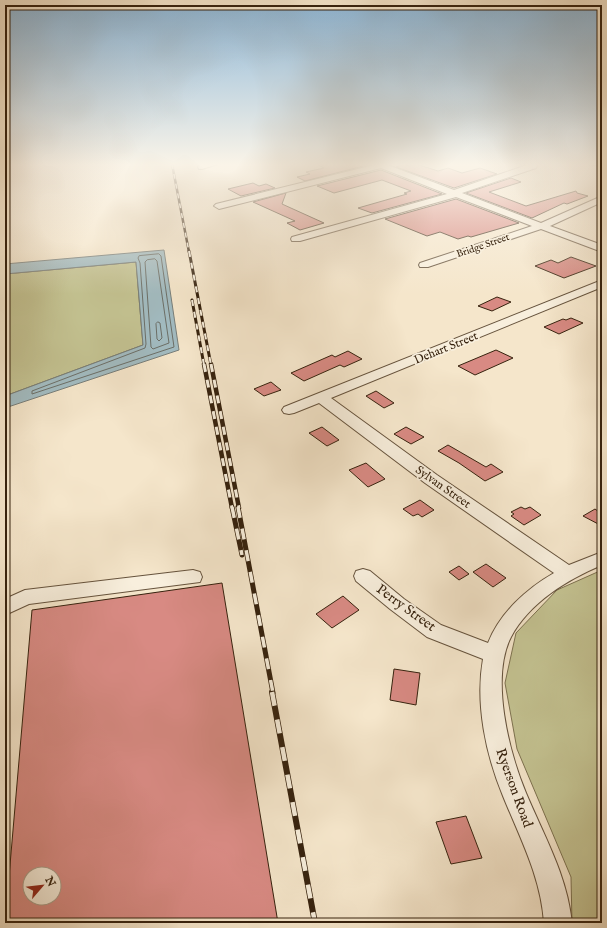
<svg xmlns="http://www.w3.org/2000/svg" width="607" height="928" font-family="'IM FELL English',serif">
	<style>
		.green { fill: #c4c392; stroke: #7d7250 }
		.water { fill: #a2bcc2; stroke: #777e7a }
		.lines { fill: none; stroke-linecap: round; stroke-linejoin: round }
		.shore { stroke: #6c6f68; stroke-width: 1 }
		.stream { stroke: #777e7a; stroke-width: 2.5 }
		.building { fill: #d88a83; stroke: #36220e; fill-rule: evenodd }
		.minor-casing { stroke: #66533d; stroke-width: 2 }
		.minor { fill: #f8efdd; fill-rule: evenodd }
		.rail-far4-casing { stroke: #36220e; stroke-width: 2.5 }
		.rail-far3-casing { stroke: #36220e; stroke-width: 3 }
		.rail-far2-casing { stroke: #36220e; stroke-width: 4.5 }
		.rail-far1-casing { stroke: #36220e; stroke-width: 5 }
		.rail-casing { stroke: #36220e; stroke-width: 6 }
		.rail-far4 { stroke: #f8efdd; stroke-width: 1.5; stroke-dasharray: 5; stroke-linecap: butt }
		.rail-far3 { stroke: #f8efdd; stroke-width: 2; stroke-dasharray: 6; stroke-linecap: butt }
		.rail-far2 { stroke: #f8efdd; stroke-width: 3; stroke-dasharray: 8; stroke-linecap: butt }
		.rail-far1 { stroke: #f8efdd; stroke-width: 3.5; stroke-dasharray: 11; stroke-linecap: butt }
		.rail { stroke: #f8efdd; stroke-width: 4.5; stroke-dasharray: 14; stroke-linecap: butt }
		.labels { text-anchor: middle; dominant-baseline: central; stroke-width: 3.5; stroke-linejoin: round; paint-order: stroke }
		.far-street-label { font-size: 10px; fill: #36220e; stroke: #f8efdd }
		.street-label { font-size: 12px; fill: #36220e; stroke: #f8efdd }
		.near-street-label { font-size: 14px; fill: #36220e; stroke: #f8efdd }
	</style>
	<rect width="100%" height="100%" fill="#f5e6cb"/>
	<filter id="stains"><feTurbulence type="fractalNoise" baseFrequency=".005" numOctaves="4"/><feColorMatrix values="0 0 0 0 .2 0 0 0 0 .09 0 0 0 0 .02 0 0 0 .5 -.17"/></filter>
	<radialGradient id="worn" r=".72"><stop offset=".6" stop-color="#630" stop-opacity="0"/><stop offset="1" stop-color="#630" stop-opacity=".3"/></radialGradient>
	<g class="green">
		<polygon points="136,262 143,345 5,396 5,274"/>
		<polygon points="602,570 602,923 572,923 571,877 517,749 505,683 516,633 557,590"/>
	</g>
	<polygon class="water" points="164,250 179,350 5,408 5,396 143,345 136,262 5,274 5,264"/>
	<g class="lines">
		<g class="shore">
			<polygon points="159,254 161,256 174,347 32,394 32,391 145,348 146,344 140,263 138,258 139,256"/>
			<polygon points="155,259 157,261 169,343 153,349 151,347 145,262 147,260"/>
			<polygon points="158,322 160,323 162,338 159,341 157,339 156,324"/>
		</g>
		<polyline class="stream" points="588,164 602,166"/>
	</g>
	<g class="building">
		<polygon points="317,164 371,164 305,181 297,177 310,174 306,172 324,168"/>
		<polygon points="404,164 409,166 416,164 438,171 448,168 462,173 480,168 497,174 454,188 396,167"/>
		<polygon points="381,170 442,194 372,213 358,208 407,194 404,193 411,191 382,180 334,193 317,186"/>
		<polygon points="511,178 521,182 489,192 526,206 576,191 577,193 588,196 567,204 564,203 532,218 466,193"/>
		<polygon points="253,183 259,186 266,184 275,188 241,196 228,189"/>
		<polygon points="286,193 282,204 324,223 300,230 287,223 295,221 253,202"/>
		<polygon points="456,199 519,223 471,237 468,236 458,239 440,232 427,236 385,219"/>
		<polygon points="571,257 596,266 564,278 535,266 551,260 558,263"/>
		<polygon points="497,297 511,302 492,311 478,306"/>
		<polygon points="571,318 583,323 559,334 544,327 563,319 566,320"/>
		<polygon points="496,350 513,358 475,375 458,366"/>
		<polygon points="348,351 362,359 344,367 340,365 304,381 291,373 332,355 335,357"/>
		<polygon points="271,382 281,390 264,396 254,389"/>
		<polygon points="376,391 394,403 384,408 366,396"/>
		<polygon points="322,427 339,440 327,446 309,433"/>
		<polygon points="406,427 424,437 411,444 394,434"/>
		<polygon points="448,445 486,467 491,464 503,472 485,481 459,463 438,451"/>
		<polygon points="366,463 385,479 368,487 349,470"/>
		<polygon points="420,500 434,510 422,517 418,514 413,516 403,509"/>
		<polygon points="521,507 525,509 530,507 541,515 524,525 511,516 514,514 511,512"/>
		<polygon points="595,509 602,514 602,526 583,516"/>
		<polygon points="486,564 506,578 493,587 473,572"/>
		<polygon points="459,566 469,574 459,580 449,572"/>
		<path d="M222 583 278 923H5L32 610ZM30 874H54V898H30Z"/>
		<polygon points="343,596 359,610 332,628 316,614"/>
		<polygon points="394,669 420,673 416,705 390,700"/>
		<polygon points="466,816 482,858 451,864 436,822"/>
	</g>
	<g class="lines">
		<g class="minor-casing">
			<g id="minor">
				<polygon points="203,164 218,164 202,169 199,169 198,167 199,165"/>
				<polygon points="373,164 385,164 454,190 530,164 536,164 537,166 536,168 462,193 541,223 602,196 602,202 550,226 602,245 602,252 541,229 428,267 420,267 419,265 420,263 532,226 456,197 300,241 292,241 291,239 292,237 447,194 381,168 219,209 214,206 216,204 374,165"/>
				<path d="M602 280V287L331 398 437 475 569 565 602 552V565C568 579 529 603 511 637 490 678 509 752 526 793 544 836 567 875 572 923H544C541 877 520 838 503 796 486 755 475 704 483 659L427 637 390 609 356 581 354 576 356 571 363 569 370 571 404 599 441 625 488 643C500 613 526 589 554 573L425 483 319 403 294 413 289 414 284 413 282 410 284 407Z"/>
				<polygon points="193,570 200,572 202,577 200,582 29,604 5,615 5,599 25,590"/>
			</g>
		</g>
		<use href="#minor" class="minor"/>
		<g class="rail-far4-casing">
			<polyline id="rail-far4" points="172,164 189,252"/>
		</g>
		<g class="rail-far3-casing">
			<g id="rail-far3">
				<polyline points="189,251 211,365"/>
				<polyline points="192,300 204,365"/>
			</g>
		</g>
		<g class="rail-far2-casing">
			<g id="rail-far2">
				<polyline points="204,364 232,508"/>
				<polyline points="211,364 239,508"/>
			</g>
		</g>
		<g class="rail-far1-casing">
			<g id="rail-far1">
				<polyline points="232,507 242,555"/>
				<polyline points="238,507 273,693"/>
			</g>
		</g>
		<g class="rail-casing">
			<polyline id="rail" points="272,692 315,923"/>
		</g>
		<use href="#rail-far4" class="rail-far4"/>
		<use href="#rail-far3" class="rail-far3"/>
		<use href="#rail-far2" class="rail-far2"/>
		<use href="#rail-far1" class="rail-far1"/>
		<use href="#rail" class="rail"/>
	</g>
	<linearGradient id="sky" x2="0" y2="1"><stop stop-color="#8cb7d9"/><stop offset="0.56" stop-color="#faf4e8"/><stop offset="1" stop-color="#faf4e8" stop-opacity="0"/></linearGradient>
	<rect width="607" height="294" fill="url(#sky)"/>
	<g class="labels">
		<g class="far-street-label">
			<text transform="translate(483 246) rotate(-19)">Bridge Street</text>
		</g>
		<g class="street-label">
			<text transform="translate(446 348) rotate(-22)">Dehart Street</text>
			<text transform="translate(443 487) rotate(35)">Sylvan Street</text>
		</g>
		<g class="near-street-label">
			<text transform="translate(406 608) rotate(36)">Perry Street</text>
			<text transform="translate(514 788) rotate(70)">Ryerson Road</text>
		</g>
	</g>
	<rect width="607" height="928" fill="none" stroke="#f5e6cb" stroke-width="20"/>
	<rect x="6" y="6" width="595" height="916" fill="none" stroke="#36220e" stroke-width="2"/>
	<rect x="10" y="10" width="587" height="908" fill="none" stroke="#36220e"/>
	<g transform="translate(42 886) rotate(62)"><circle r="19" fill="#f8efdd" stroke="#aa9d8a"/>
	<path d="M0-3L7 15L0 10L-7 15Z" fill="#8f2418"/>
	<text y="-6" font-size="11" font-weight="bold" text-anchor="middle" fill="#36220e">N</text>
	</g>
	<rect width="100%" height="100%" filter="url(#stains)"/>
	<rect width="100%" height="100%" fill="url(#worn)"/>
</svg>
